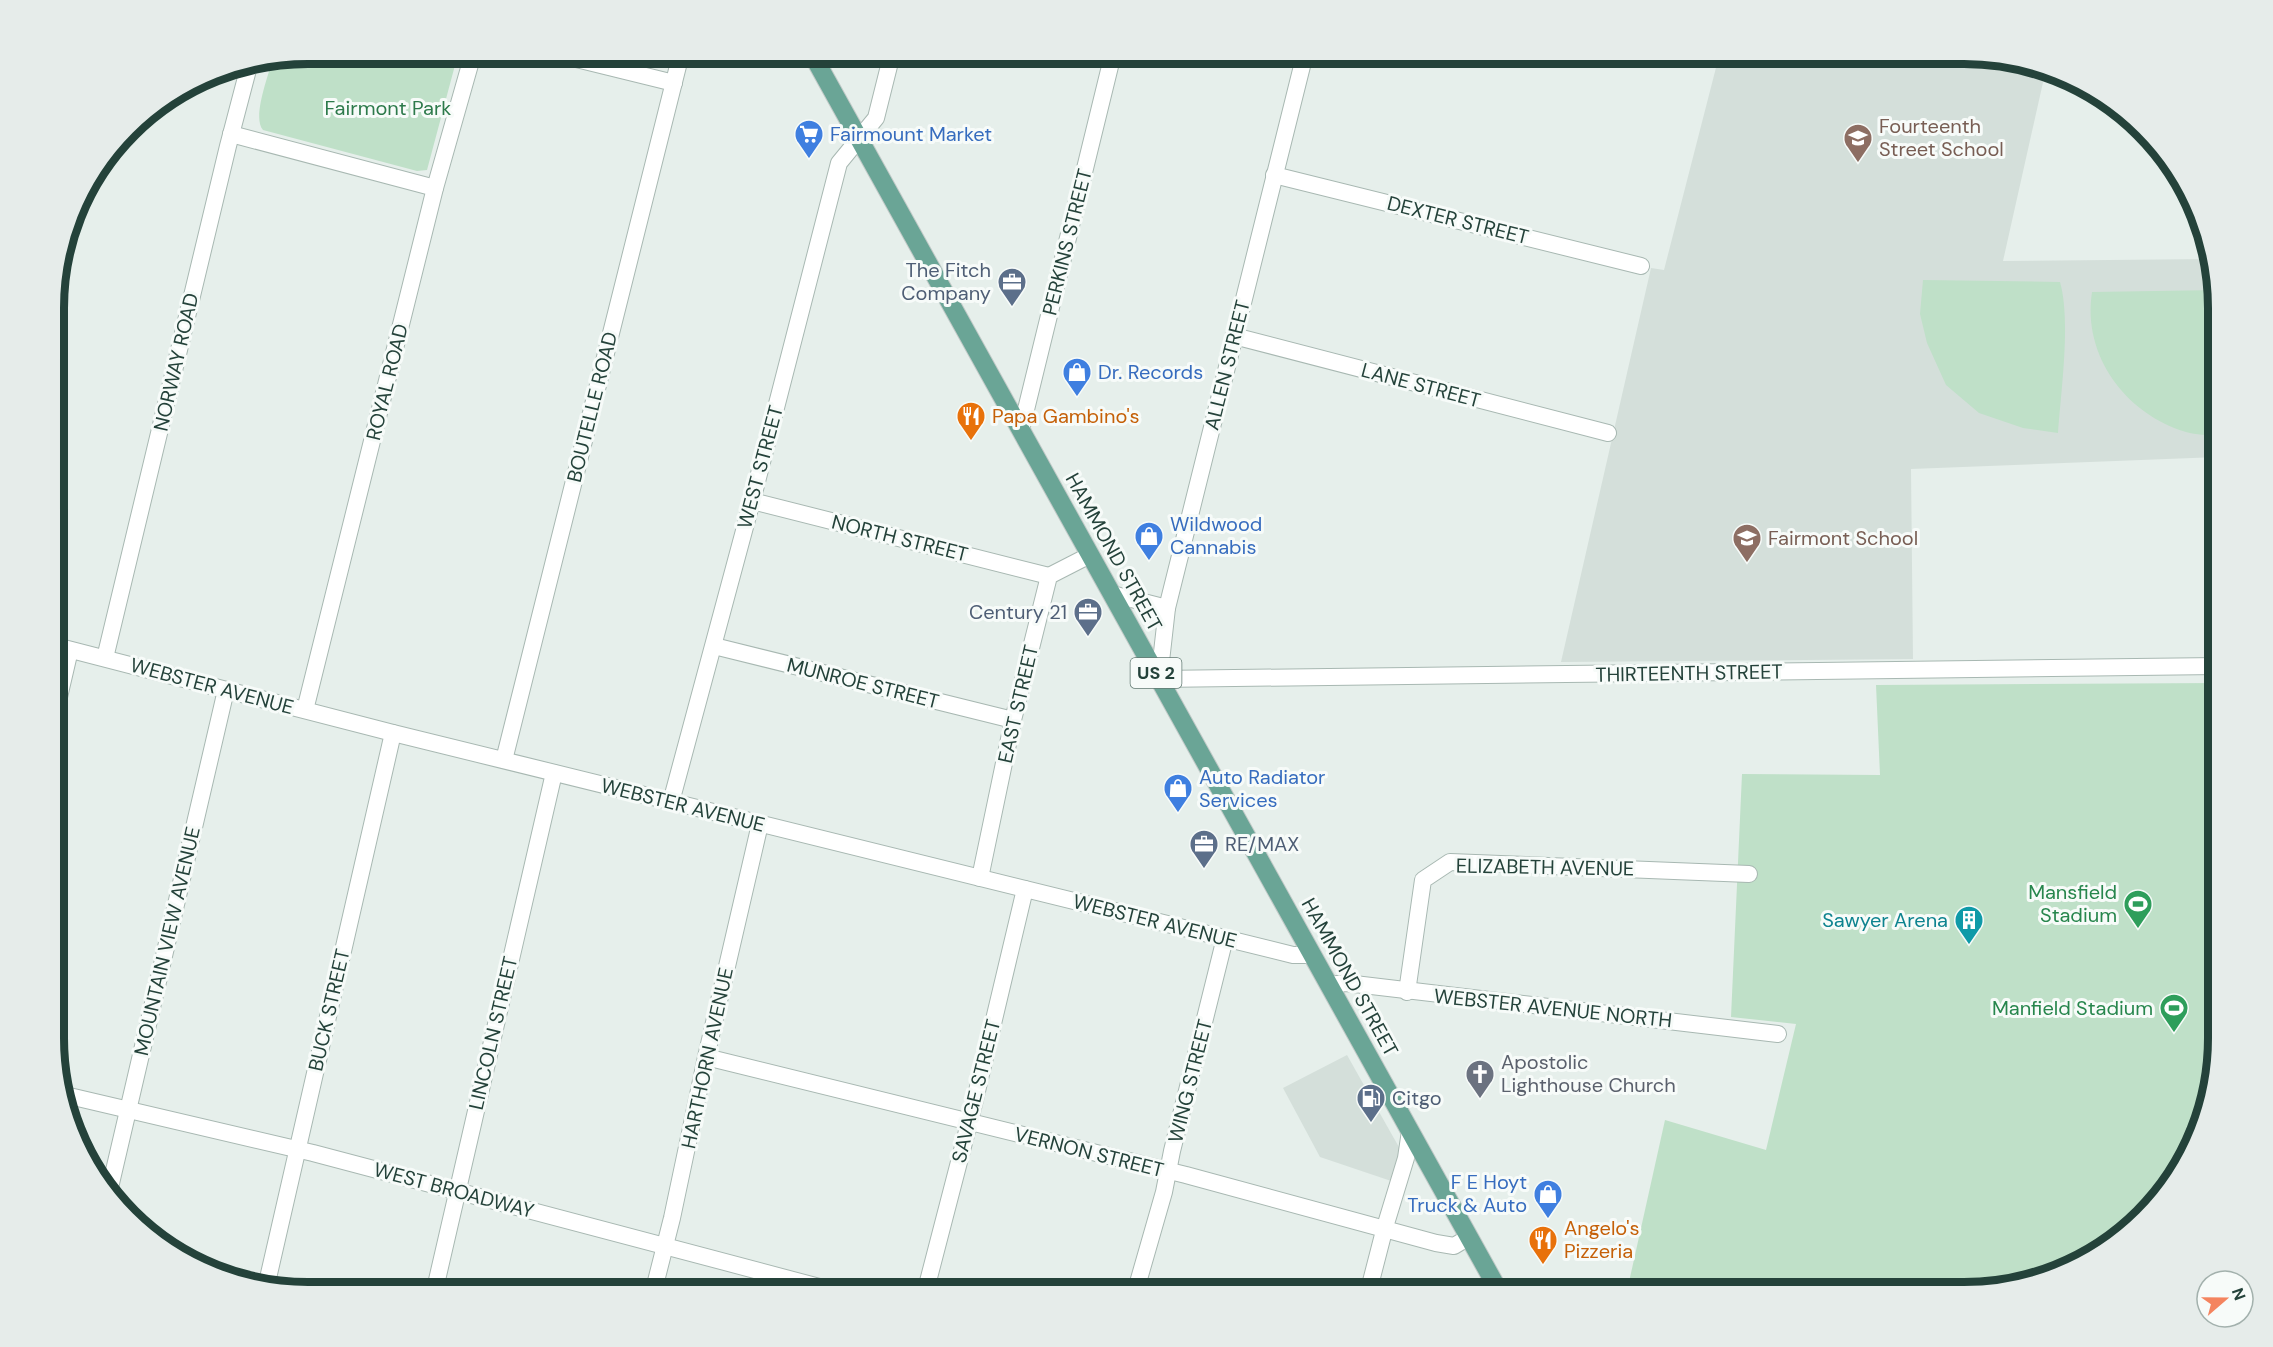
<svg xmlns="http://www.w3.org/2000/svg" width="2273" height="1347" font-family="'DM Sans',sans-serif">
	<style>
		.built { fill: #d4dfda }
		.green { fill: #bfe0c8 }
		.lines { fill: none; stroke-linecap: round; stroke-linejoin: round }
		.street-casing { stroke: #a8b8b2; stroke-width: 18 }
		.primary-casing { stroke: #c2cac8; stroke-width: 20 }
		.street { stroke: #fff; stroke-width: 16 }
		.primary { stroke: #6aa596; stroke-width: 18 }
		.labels { text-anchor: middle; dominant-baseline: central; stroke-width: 6; stroke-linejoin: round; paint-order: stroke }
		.shield { fill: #f7fbf9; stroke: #637a73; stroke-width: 1.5 }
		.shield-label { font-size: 18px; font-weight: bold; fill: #24423a }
		.park-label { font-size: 20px; fill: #2d7a4b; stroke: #f7fbf9 }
		.education-label { font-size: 20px; fill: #785e54; stroke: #f7fbf9; text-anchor: start }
		.shop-label { font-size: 20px; fill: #366cbe; stroke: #f7fbf9; text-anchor: start }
		.street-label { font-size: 20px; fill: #24423a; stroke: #f7fbf9 }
		.service-label { font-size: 20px; fill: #4e5e75; stroke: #f7fbf9; text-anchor: end }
		.food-label { font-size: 20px; fill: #c56008; stroke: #f7fbf9; text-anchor: start }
		.leisure-label { font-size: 20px; fill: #27864d; stroke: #f7fbf9; text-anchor: end }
		.culture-label { font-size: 20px; fill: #0d838f; stroke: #f7fbf9; text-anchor: end }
		.worship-label { font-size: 20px; fill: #5b616d; stroke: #f7fbf9; text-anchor: start }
		.rim { fill: none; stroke: #24423a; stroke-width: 8 }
	</style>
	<rect width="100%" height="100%" fill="#e6efeb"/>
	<g class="built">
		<polygon points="1768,54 1965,54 2031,63 2046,69 2003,261 2212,259 2218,291 2218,457 1911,469 1913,659 1561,662 1651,268 1664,270 1719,56 1765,66"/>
		<polygon points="1347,1055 1409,1165 1403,1185 1320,1157 1283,1088"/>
	</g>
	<g class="green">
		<path d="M308 54H458L427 170 417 171 263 130C252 118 268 77 272 61Z"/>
		<path d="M1923 280 2060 282C2071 320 2061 391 2058 433L2023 428 1979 413 1946 385 1927 343 1920 314Z"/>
		<path d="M2218 290V436C2208 435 2196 435 2186 432 2126 414 2082 356 2092 292Z"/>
		<polygon points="2218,683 2218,1055 2185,1166 2144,1219 2092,1259 1981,1292 1633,1293 1627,1291 1665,1120 1766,1150 1796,1024 1731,1017 1742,774 1880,775 1876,685"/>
	</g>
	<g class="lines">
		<g class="street-casing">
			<g id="street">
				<polyline points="556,54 674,83"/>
				<polyline points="1305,54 1167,608 1159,679 2218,666"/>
				<polyline points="231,134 435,188"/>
				<polyline points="1274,175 1641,266"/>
				<polyline points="1234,336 1608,433"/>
				<polyline points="1021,430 1113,54"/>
				<polyline points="752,501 1049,576"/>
				<polyline points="1112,594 1167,608"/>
				<polyline points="56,646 393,733 1293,955 1312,955"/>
				<polyline points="714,646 1013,720"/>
				<polyline points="105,658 228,146 249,66"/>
				<polyline points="56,710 70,650"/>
				<polyline points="305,710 435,188 473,54"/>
				<polyline points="504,760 681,54"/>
				<polyline points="671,802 752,501 839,163 876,118 892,54"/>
				<polyline points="980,878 1013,720 1049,576 1090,555"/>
				<polyline points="1329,985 1346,983 1778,1034"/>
				<polyline points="1407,992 1423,880 1450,862 1749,874"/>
				<polyline points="706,1057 1186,1175 1436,1243 1454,1246 1469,1237"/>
				<polyline points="65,1095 313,1153 842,1293"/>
				<polyline points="109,1192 226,690"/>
				<polyline points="266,1287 393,733"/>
				<polyline points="434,1293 554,773"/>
				<polyline points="653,1293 672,1218 706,1057 760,824"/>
				<polyline points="925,1293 973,1108 1025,889"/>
				<polyline points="1135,1293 1164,1192 1172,1151 1225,938"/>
				<polyline points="1368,1293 1385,1227 1406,1158 1410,1131"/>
			</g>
		</g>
		<g class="primary-casing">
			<polyline id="primary" points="812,54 1500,1293"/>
		</g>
		<use href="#street" class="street"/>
		<use href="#primary" class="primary"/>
	</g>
	<defs>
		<g id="supermarket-pin" transform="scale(1.5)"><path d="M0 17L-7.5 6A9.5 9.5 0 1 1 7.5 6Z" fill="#3f7fe0" stroke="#f7fbf9"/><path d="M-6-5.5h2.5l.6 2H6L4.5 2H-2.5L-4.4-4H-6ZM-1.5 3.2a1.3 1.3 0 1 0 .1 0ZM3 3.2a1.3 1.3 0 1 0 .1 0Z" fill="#fff"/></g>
		<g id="school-pin" transform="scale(1.5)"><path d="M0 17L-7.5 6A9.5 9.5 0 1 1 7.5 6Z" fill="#8d6e63" stroke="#f7fbf9"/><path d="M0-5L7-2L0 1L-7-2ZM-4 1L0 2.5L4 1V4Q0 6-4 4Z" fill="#fff"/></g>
		<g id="office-pin" transform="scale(1.5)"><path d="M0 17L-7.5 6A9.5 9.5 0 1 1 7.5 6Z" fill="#5c6f8a" stroke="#f7fbf9"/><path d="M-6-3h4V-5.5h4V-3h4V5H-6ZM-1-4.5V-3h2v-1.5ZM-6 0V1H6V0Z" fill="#fff"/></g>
		<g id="shop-pin" transform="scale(1.5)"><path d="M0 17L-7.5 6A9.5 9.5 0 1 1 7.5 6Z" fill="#3f7fe0" stroke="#f7fbf9"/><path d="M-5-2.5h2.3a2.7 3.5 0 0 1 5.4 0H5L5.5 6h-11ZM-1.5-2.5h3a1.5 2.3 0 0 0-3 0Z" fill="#fff"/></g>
		<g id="restaurant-pin" transform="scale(1.5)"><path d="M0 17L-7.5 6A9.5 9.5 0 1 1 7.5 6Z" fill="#e8710a" stroke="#f7fbf9"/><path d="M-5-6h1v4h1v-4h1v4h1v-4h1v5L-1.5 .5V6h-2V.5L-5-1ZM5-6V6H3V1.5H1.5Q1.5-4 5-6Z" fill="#fff"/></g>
		<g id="stadium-pin" transform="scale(1.5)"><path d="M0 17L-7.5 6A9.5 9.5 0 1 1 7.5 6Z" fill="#2e9e5b" stroke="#f7fbf9"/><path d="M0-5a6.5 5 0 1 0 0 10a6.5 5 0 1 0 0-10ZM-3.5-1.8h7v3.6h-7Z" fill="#fff"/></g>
		<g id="building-pin" transform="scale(1.5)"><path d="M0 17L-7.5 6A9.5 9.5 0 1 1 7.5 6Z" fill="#0f9aa8" stroke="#f7fbf9"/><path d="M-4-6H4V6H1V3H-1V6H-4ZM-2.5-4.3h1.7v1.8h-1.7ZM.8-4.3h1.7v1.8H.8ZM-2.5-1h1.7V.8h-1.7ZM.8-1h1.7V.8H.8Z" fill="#fff"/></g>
		<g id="church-pin" transform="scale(1.5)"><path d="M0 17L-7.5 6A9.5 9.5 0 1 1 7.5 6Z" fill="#6b7280" stroke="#f7fbf9"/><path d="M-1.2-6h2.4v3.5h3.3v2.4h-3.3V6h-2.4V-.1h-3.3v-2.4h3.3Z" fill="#fff"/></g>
		<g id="fuel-pin" transform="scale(1.5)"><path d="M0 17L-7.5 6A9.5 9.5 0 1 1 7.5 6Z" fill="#5c6f8a" stroke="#f7fbf9"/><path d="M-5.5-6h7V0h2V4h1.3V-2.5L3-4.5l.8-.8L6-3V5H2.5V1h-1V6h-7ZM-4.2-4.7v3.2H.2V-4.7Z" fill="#fff"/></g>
	</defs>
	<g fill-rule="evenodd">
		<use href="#supermarket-pin" x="809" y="134"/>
		<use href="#school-pin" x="1858" y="138"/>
		<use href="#office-pin" x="1012" y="282"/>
		<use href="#shop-pin" x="1077" y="372"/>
		<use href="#restaurant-pin" x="971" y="416"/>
		<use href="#shop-pin" x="1149" y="536"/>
		<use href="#school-pin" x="1747" y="538"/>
		<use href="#office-pin" x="1088" y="612"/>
		<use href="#shop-pin" x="1178" y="788"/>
		<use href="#office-pin" x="1204" y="844"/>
		<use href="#stadium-pin" x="2138" y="904"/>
		<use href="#building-pin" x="1969" y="920"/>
		<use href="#stadium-pin" x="2174" y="1008"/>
		<use href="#church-pin" x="1480" y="1074"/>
		<use href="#fuel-pin" x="1371" y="1098"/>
		<use href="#shop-pin" x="1548" y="1194"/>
		<use href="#restaurant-pin" x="1543" y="1240"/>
	</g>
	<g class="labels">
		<rect class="shield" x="1130.5" y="658" width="51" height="30" rx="4.5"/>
		<g class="shield-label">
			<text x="1156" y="673">US 2</text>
		</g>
		<g class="park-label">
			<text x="388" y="108">Fairmont Park</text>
		</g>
		<g class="education-label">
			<text x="1879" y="126">Fourteenth<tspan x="1879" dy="23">Street School</tspan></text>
			<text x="1768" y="538">Fairmont School</text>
		</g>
		<g class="shop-label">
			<text x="830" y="134">Fairmount Market</text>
			<text x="1098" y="372">Dr. Records</text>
			<text x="1170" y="524">Wildwood<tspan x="1170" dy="23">Cannabis</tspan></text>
			<text x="1199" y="777">Auto Radiator<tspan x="1199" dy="23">Services</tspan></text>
			<text x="1527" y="1182" text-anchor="end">F E Hoyt<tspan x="1527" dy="23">Truck &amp; Auto</tspan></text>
		</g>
		<g class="street-label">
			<text transform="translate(1458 220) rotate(14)">DEXTER STREET</text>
			<text transform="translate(1067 242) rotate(-76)">PERKINS STREET</text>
			<text transform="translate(176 362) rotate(-77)">NORWAY ROAD</text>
			<text transform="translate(1227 365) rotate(-76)">ALLEN STREET</text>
			<text transform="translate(387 382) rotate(-76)">ROYAL ROAD</text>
			<text transform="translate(1421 385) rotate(15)">LANE STREET</text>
			<text transform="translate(592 407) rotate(-76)">BOUTELLE ROAD</text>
			<text transform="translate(760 467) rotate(-75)">WEST STREET</text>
			<text transform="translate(900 538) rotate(14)">NORTH STREET</text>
			<text transform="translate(1114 552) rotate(61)">HAMMOND STREET</text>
			<text transform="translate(1689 673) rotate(-1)">THIRTEENTH STREET</text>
			<text transform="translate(863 683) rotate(14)">MUNROE STREET</text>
			<text transform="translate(212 686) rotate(15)">WEBSTER AVENUE</text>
			<text transform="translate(1018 704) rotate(-77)">EAST STREET</text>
			<text transform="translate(683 805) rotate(14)">WEBSTER AVENUE</text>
			<text transform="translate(1545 867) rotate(1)">ELIZABETH AVENUE</text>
			<text transform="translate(1155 921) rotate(14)">WEBSTER AVENUE</text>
			<text transform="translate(167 941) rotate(-77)">MOUNTAIN VIEW AVENUE</text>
			<text transform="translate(1350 977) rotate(61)">HAMMOND STREET</text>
			<text transform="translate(1553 1008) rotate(6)">WEBSTER AVENUE NORTH</text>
			<text transform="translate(329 1010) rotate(-77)">BUCK STREET</text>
			<text transform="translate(493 1033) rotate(-77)">LINCOLN STREET</text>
			<text transform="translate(707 1058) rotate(-78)">HARTHORN AVENUE</text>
			<text transform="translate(1190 1081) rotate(-76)">WING STREET</text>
			<text transform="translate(976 1091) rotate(-76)">SAVAGE STREET</text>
			<text transform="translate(1089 1152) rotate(14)">VERNON STREET</text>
			<text transform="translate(454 1190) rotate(15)">WEST BROADWAY</text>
		</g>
		<g class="service-label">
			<text x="991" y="270">The Fitch<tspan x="991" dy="23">Company</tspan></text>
			<text x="1067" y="612">Century 21</text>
			<text x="1225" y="844" text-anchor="start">RE/MAX</text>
			<text x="1392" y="1098" text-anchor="start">Citgo</text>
		</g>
		<g class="food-label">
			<text x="992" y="416">Papa Gambino's</text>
			<text x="1564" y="1228">Angelo's<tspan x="1564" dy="23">Pizzeria</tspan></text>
		</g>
		<g class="leisure-label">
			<text x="2117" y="892">Mansfield<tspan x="2117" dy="23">Stadium</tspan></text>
			<text x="2153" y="1008">Manfield Stadium</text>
		</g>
		<g class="culture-label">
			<text x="1948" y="920">Sawyer Arena</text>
		</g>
		<g class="worship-label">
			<text x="1501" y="1062">Apostolic<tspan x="1501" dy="23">Lighthouse Church</tspan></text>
		</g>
	</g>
	<path d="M0 0H2273V1347H0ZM308 64H1964A244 244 0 0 1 2208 308V1038A244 244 0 0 1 1964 1282H308A244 244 0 0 1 64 1038V308A244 244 0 0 1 308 64Z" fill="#e6ecea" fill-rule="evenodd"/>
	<path class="rim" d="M308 64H1964A244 244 0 0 1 2208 308V1038A244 244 0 0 1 1964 1282H308A244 244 0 0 1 64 1038V308A244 244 0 0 1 308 64Z"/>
	<g transform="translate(2225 1299) rotate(70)"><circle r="28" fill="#f7fbf9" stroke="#a3b1ad" stroke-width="1.5"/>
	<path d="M0-4.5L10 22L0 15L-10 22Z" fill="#f4845f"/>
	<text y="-9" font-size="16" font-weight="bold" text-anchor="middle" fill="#24423a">N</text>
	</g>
</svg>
